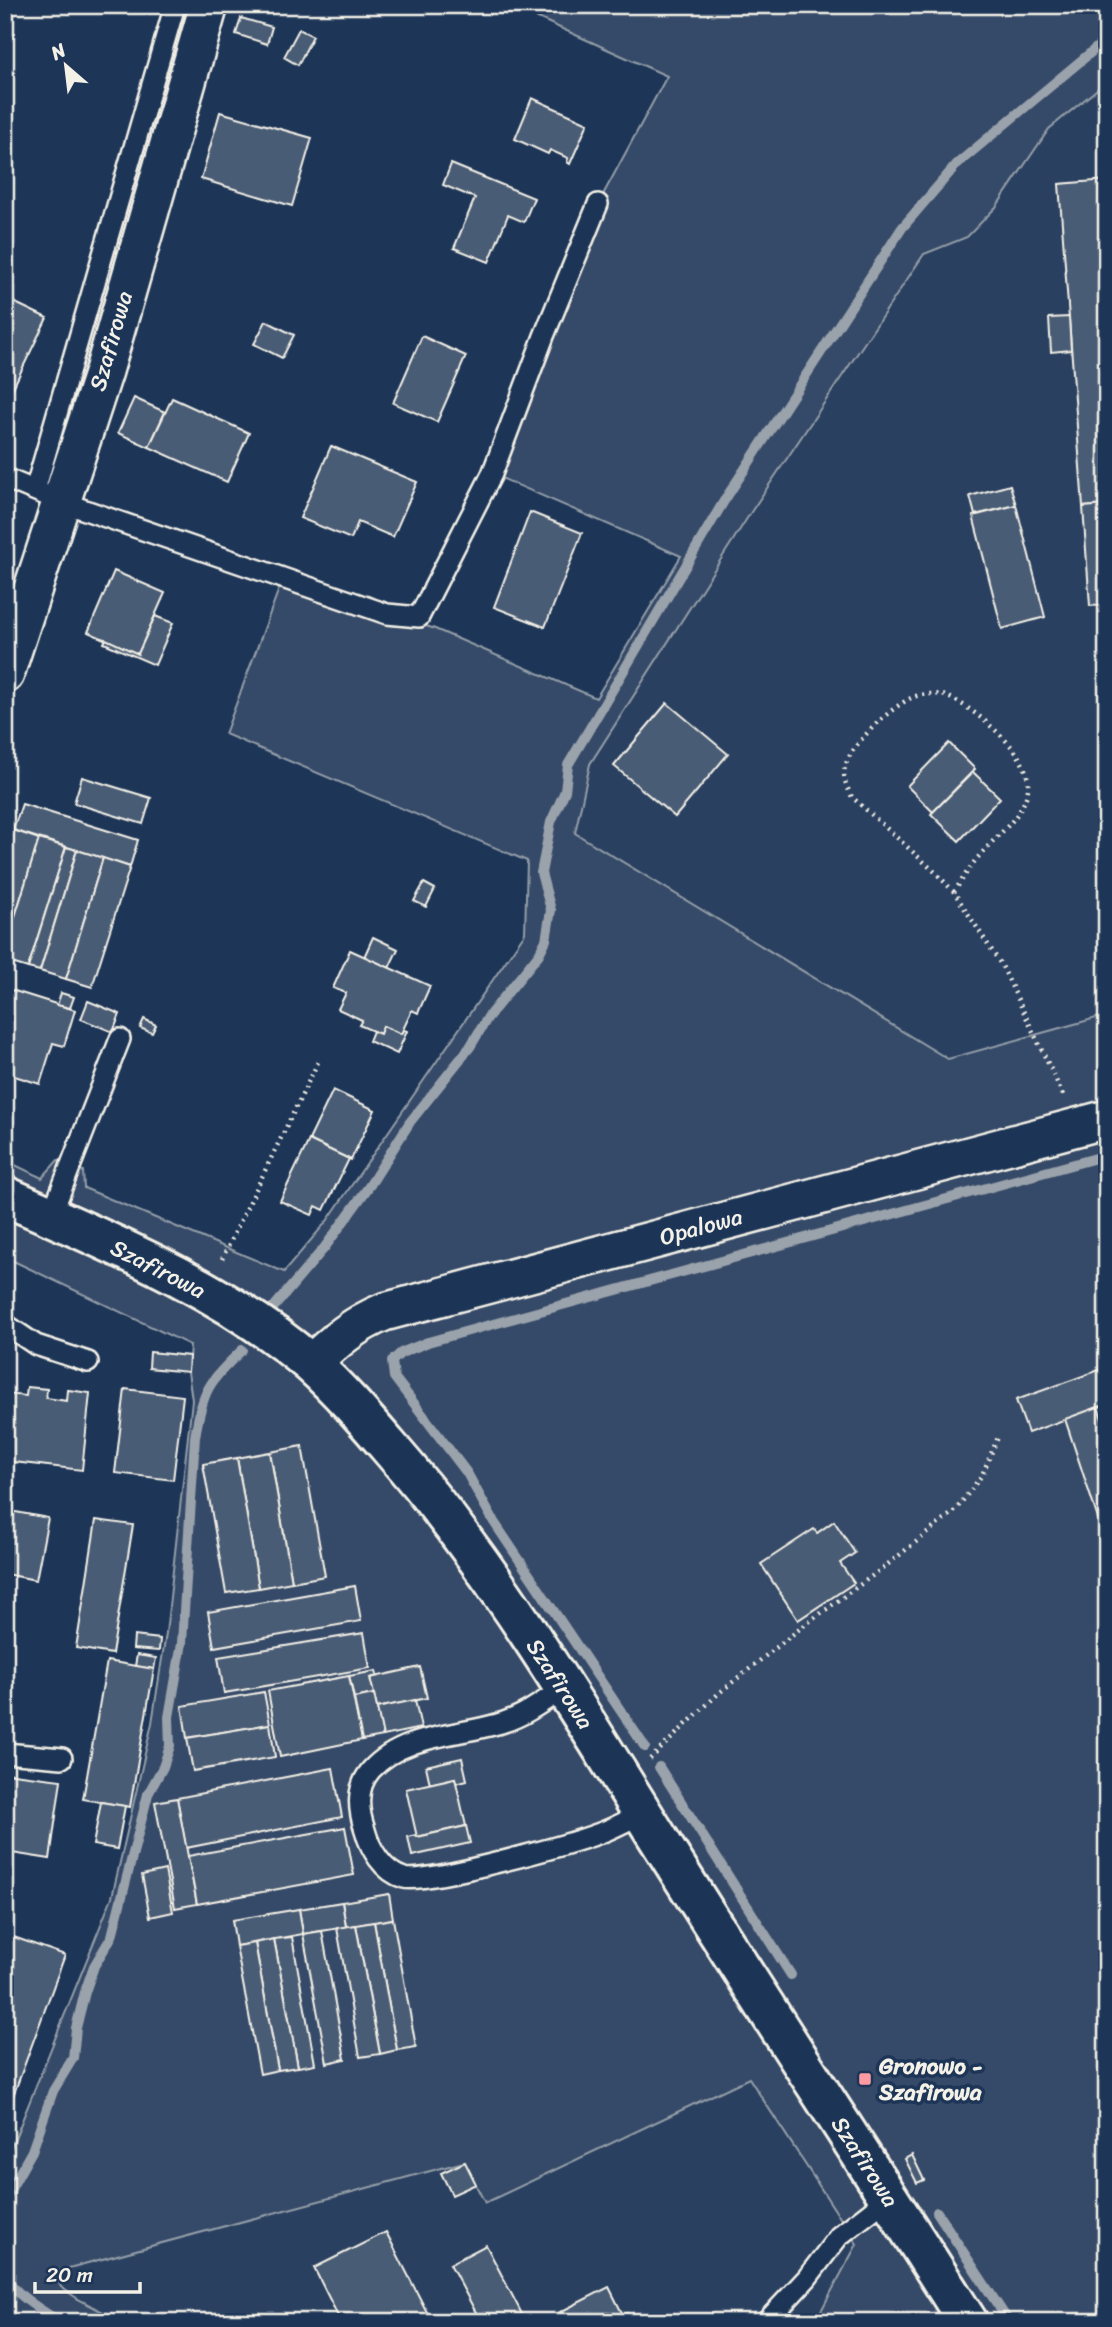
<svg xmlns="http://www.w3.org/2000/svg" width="1112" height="2327" font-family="Sriracha,sans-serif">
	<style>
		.built { fill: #2a4060 }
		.green { fill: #354a67; stroke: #949ea8; stroke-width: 2 }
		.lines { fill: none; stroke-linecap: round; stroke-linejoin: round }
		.stream { stroke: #9aa2ab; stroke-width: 10 }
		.building { fill: #485b74; stroke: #f4f1e8; stroke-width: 2 }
		.lane-casing { stroke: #f4f1e8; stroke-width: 24 }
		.street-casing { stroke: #f4f1e8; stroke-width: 42 }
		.secondary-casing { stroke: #f4f1e8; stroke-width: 44 }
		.path { stroke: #f4f1e8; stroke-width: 4.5; stroke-dasharray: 2 5; stroke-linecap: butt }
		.lane { stroke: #1d3557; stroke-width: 19 }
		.street { stroke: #1d3557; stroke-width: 37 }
		.secondary { stroke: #1d3557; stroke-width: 38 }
		.poi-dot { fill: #ff9aa2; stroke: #1d3557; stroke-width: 2.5 }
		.labels { text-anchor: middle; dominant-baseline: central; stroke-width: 7; stroke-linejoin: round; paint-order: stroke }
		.street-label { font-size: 23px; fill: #f4f1e8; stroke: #1d3557 }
		.poi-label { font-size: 23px; font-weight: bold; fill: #f4f1e8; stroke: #1d3557; text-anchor: start }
	</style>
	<rect width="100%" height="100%" fill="#1d3557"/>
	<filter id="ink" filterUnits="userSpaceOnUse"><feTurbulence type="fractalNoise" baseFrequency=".0143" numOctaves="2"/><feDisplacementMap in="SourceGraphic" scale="14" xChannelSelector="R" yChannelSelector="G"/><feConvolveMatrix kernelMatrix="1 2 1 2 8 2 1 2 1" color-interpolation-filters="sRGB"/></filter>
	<g filter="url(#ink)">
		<g class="built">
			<polygon points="1107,81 1107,1015 948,1059 575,833 590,764 753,509 924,254 967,237 996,207 1049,129"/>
			<polygon points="749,2077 857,2244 815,2322 122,2322 78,2299 61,2287 54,2272 465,2162 485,2203"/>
		</g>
		<polygon class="green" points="509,5 1107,5 1107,81 1049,129 996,207 967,237 924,254 753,509 590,764 575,833 948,1059 1107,1015 1107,2322 815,2322 857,2244 749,2078 485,2203 464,2162 54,2272 61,2287 78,2299 122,2322 5,2322 5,2163 112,1897 152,1723 166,1633 192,1400 188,1372 190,1345 5,1257 5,1160 42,1178 58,1160 83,1171 84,1188 284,1272 327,1221 525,933 527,861 225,734 283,578 435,629 596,698 681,556 492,474 598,204 667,76"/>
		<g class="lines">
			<g class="stream">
				<polyline points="274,1307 325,1247 370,1185 410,1122 470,1047 488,1017 539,954 546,940 551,910 541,873 551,822 565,791 568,765 724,501 902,228 957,164 1107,39"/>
				<polyline points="645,1747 494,1522 467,1473 394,1377 392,1361 401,1353 428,1342 1107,1155"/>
				<polyline points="659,1767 791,1975"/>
				<path d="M5 2199 32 2151 53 2091 73 2058 76 2028 85 1992 94 1966 112 1936 148 1794 163 1767 170 1746 169 1717 182 1643 195 1437C203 1389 208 1383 242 1350"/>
				<polyline points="937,2212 1009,2322"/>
				<path d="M5 2276C18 2297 39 2309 60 2322"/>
			</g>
		</g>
		<g class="building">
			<polygon points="241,18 272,27 267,44 236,34"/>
			<polygon points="299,29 313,36 298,65 284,57"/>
			<polygon points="532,98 588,123 570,164 567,162 568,158 550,150 548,154 515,139"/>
			<polygon points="220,112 312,138 292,206 201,179"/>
			<polygon points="451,164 534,198 524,222 508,215 489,262 454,248 475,198 443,185"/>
			<polygon points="1107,180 1107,505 1083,507 1059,184"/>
			<polygon points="5,298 47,318 10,394 5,392"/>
			<polygon points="1069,317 1071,350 1051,352 1049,318"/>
			<polygon points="266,321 294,335 282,358 254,344"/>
			<polygon points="422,336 466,356 437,422 393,403"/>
			<polygon points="134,398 165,412 149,447 118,433"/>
			<polygon points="172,398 249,433 227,482 149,447"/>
			<polygon points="331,446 417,482 393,537 358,522 351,539 300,518"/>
			<polygon points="1010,485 1016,505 975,515 970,496"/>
			<polygon points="1016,505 1045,617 1002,629 973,516"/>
			<polygon points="1107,505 1107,605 1090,606 1083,507"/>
			<polygon points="530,512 582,533 545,627 494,607"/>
			<polygon points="114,571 165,593 138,654 88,632"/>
			<polygon points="155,616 173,623 155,665 104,643 106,639 138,654"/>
			<polygon points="667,703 728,754 675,817 614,766"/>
			<polygon points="949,743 975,769 933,812 907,786"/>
			<polygon points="973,772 1000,798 959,841 931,814"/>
			<polygon points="82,777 151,798 143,824 74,803"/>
			<polygon points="22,804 138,840 130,867 13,830"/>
			<polygon points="13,830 39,839 5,949 5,857"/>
			<polygon points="39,839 66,847 28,968 5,961 5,949"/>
			<polygon points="66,847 77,850 40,971 28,968"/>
			<polygon points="77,850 103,858 66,979 40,971"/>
			<polygon points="103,858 130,867 92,987 66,979"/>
			<polygon points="424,883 435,889 426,907 414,901"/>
			<polygon points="373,937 398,949 389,968 364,957"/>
			<polygon points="350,950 430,986 418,1013 412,1010 401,1034 383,1026 380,1034 359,1025 362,1020 338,1009 346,993 333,988"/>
			<polygon points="5,988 75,1010 64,1046 53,1043 40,1084 5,1073"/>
			<polygon points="61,993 74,997 70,1008 57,1005"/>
			<polygon points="88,1001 120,1014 113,1032 81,1019"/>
			<polygon points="144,1019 156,1025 152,1033 140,1028"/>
			<polygon points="383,1026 401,1034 404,1030 407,1031 397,1054 369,1041 373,1031 380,1034"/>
			<polygon points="333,1090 375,1110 351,1160 309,1140"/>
			<polygon points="309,1140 349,1159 324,1210 316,1206 312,1215 280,1201"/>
			<polygon points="150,1352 189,1356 188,1372 149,1368"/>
			<polygon points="1102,1369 1107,1380 1107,1404 1028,1433 1016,1400"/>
			<polygon points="27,1387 47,1389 46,1398 67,1401 68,1390 90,1393 82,1470 5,1461 5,1394 26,1396"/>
			<polygon points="125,1389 183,1396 173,1480 115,1473"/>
			<polygon points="1098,1407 1107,1435 1107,1546 1065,1419"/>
			<polygon points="302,1446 325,1576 292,1582 270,1452"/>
			<polygon points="270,1452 292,1582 259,1588 237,1458"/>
			<polygon points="237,1458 259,1588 226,1593 203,1464"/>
			<polygon points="5,1510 48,1518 36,1580 5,1574"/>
			<polygon points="96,1520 133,1525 112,1654 76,1648"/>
			<polygon points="834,1521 855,1553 840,1563 854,1583 798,1620 761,1564 814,1529 817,1533"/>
			<polygon points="355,1586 361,1621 214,1647 208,1612"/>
			<polygon points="364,1633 370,1668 224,1693 218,1657"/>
			<polygon points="134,1636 160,1639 159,1651 133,1649"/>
			<polygon points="137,1655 156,1658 154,1669 135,1666"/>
			<polygon points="107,1661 154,1669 130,1807 83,1799"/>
			<polygon points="420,1667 427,1698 377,1708 370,1678"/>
			<polygon points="376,1671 377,1676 370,1678 374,1694 354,1698 349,1676"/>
			<polygon points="349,1676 362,1740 280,1757 268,1691"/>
			<polygon points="264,1692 270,1724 187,1738 182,1706"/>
			<polygon points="374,1694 383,1736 362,1740 354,1698"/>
			<polygon points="415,1700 421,1728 383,1736 377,1708"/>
			<polygon points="270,1724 275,1757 193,1771 187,1738"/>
			<polygon points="462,1758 467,1780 456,1783 455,1778 430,1784 426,1766"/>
			<polygon points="333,1768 342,1817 186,1848 177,1798"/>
			<polygon points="5,1773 61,1780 50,1859 5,1852"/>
			<polygon points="455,1778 466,1826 417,1837 406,1789"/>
			<polygon points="177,1798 197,1904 175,1908 155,1802"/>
			<polygon points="101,1802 125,1806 117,1849 93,1845"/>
			<polygon points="466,1826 470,1843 412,1856 408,1837 416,1835 417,1837"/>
			<polygon points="345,1827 354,1875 197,1904 188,1856"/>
			<polygon points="165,1870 173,1912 150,1917 142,1875"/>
			<polygon points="389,1894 393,1919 346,1927 342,1902"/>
			<polygon points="342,1902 346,1927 303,1934 299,1909"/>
			<polygon points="299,1909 303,1934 236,1946 232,1920"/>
			<polygon points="393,1919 416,2047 397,2050 374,1922"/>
			<polygon points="374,1922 397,2050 380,2054 356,1925"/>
			<polygon points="356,1925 380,2054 360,2057 337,1928"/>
			<polygon points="322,1931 345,2059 327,2063 303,1934"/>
			<polygon points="5,1934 65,1955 5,2118"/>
			<polygon points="292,1937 315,2064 298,2067 274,1939"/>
			<polygon points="274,1939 298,2067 278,2070 255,1943"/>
			<polygon points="255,1943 278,2070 260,2074 236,1946"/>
			<polygon points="912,2155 924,2180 917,2183 905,2159"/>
			<polygon points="465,2162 476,2184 452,2195 441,2173"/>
			<polygon points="386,2232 432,2322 341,2322 314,2268"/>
			<polygon points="486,2245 523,2316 512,2322 481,2322 450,2264"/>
			<polygon points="609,2287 623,2315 627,2313 632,2322 565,2322 560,2312"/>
		</g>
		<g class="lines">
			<g class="lane-casing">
				<g id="lane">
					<polyline points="5,478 62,502 387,614 419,617 492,474 544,336 598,204"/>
					<polyline points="35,490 175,5"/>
					<polyline points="51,1216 120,1039"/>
					<polyline points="5,1324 36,1345 88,1362"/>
					<path d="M564 1688C544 1701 526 1715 504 1722 461 1736 403 1734 371 1770 356 1787 358 1810 365 1830 370 1849 383 1872 404 1878 427 1884 571 1844 600 1833 614 1828 628 1820 643 1813"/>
					<polyline points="5,1753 62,1758"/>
					<polyline points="766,2322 807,2278 839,2236 888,2198"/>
				</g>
			</g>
			<g class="street-casing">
				<g id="street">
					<polyline points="5,674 104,371 209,5"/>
					<path d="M311 1364C335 1341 353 1325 384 1312L1107 1119"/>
				</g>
			</g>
			<g class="secondary-casing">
				<path id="secondary" d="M5 1196C107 1241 226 1290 311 1364 339 1389 364 1418 389 1447 494 1567 576 1707 660 1841 761 2002 866 2161 968 2322"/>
			</g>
			<g class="path">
				<path d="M954 892C963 879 971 864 982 853 998 834 1020 819 1027 794 1031 781 1025 766 1017 754 1005 736 964 700 942 695 933 693 919 694 911 698 890 708 851 744 845 767 842 778 847 787 852 797L935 872 954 892 1002 966 1063 1095"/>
				<polyline points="222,1259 318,1062"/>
				<polyline points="650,1759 719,1693 802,1627 883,1568 955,1511 982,1475 999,1435"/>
			</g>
			<use href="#lane" class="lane"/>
			<use href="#street" class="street"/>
			<use href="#secondary" class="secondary"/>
		</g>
	</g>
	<rect class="poi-dot" x="858" y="2072" width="14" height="14" rx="3.5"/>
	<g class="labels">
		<g class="street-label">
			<text transform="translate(111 341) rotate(-74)">Szafirowa</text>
			<text transform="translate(701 1227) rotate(-15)">Opalowa</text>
			<text transform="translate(158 1269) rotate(27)">Szafirowa</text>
			<text transform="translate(560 1684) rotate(57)">Szafirowa</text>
			<text transform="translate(865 2162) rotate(57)">Szafirowa</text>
		</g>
		<g class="poi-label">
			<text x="879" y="2066">Gronowo -<tspan x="879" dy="26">Szafirowa</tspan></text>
		</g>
	</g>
	<rect width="1112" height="2327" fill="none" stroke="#1d3557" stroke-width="28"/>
	<rect x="14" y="14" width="1084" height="2299" fill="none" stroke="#f4f1e8" stroke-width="2.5" filter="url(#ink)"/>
	<g transform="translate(66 66) rotate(332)" stroke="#1d3557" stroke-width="5" paint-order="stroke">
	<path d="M0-5L12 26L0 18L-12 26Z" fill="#f4f1e8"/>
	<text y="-10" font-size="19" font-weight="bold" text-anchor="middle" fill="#f4f1e8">N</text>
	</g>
	<path d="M35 2282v10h105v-10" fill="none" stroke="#f4f1e8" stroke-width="3.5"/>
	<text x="46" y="2282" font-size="21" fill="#f4f1e8" stroke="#1d3557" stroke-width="5" paint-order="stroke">20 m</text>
</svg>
